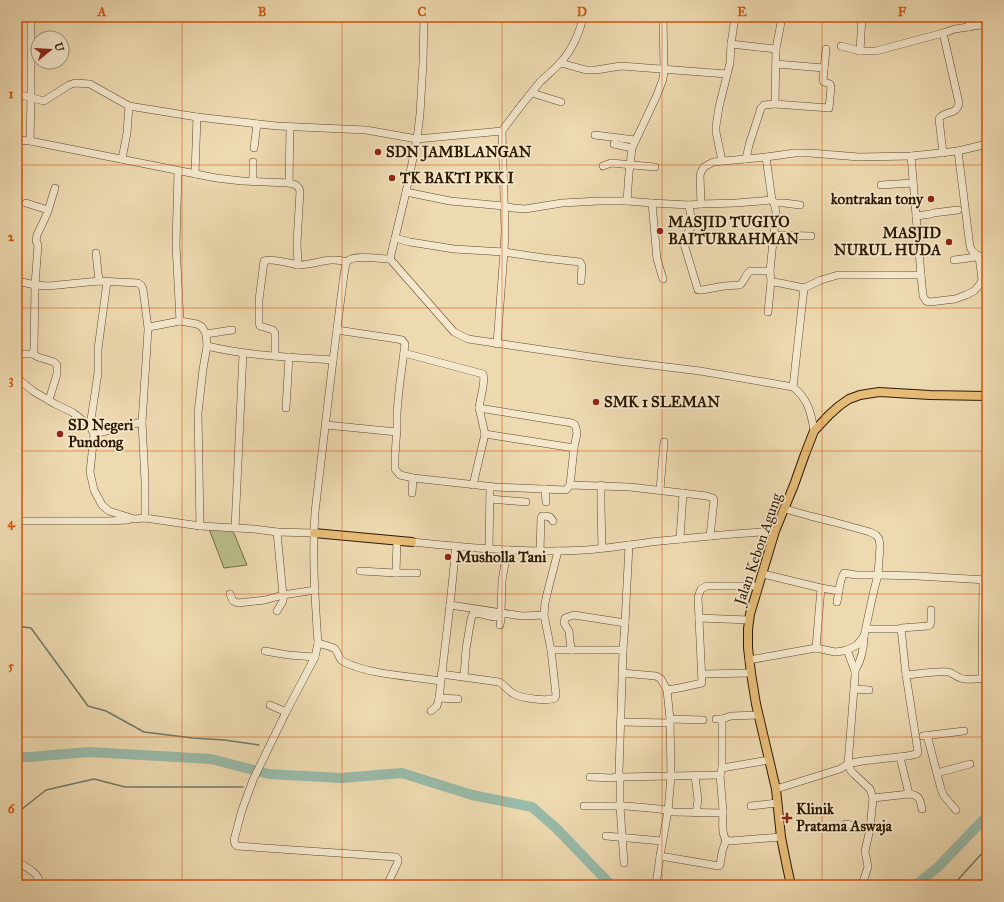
<svg xmlns="http://www.w3.org/2000/svg" width="1004" height="902" font-family="'IM FELL Great Primer',serif">
	<style>
		.green { fill: #babf8a; stroke: #736c46 }
		.lines { fill: none; stroke-linecap: round; stroke-linejoin: round }
		.stream { stroke: #6d7a67; stroke-width: 1.5 }
		.river { stroke: #9ba; stroke-width: 10 }
		.minor-casing { stroke: #5c492e; stroke-width: 8 }
		.major-casing { stroke: #2c1903; stroke-width: 10 }
		.minor { stroke: #f4e7cc; stroke-width: 7 }
		.major { stroke: #e7bd78; stroke-width: 8 }
		.grid { fill: none; stroke: #d5530b; stroke-width: 1; stroke-opacity: 0.55 }
		.poi-dot { fill: #8f2418; stroke: #f4e7cc; stroke-width: 1.5 }
		.labels { text-anchor: middle; dominant-baseline: central; stroke-width: 3.5; stroke-linejoin: round; paint-order: stroke }
		.poi-label { font-size: 15px; font-weight: bold; fill: #2c1903; stroke: #f4e7cc; text-anchor: start }
		.street-label { font-size: 15px; fill: #2c1903; stroke: #f4e7cc }
		.neatline { fill: none; stroke: #d5530b; stroke-width: 1.5 }
		.grid-label { font-size: 13px; text-anchor: middle; font-weight: bold; fill: #d5530b }
	</style>
	<rect width="100%" height="100%" fill="#eedab1"/>
	<filter id="stains"><feTurbulence type="fractalNoise" baseFrequency=".005" numOctaves="4"/><feColorMatrix values="0 0 0 0 .2 0 0 0 0 .09 0 0 0 0 .02 0 0 0 .5 -.17"/></filter>
	<radialGradient id="worn" r=".72"><stop offset=".6" stop-color="#630" stop-opacity="0"/><stop offset="1" stop-color="#630" stop-opacity=".3"/></radialGradient>
	<polygon class="green" points="209,529 233,531 247,565 224,568"/>
	<g class="lines">
		<g class="stream">
			<polyline points="17,626 31,628 88,706 106,711 144,732 193,738 224,740 259,745"/>
			<polyline points="17,813 46,790 94,779 125,787 243,787"/>
			<polyline points="953,885 987,848"/>
		</g>
		<g class="river">
			<polyline points="17,757 29,757 89,752 211,759 269,774 341,778 402,773 472,795 532,807 556,828 611,885"/>
			<polyline points="916,885 939,866 987,816"/>
		</g>
		<g class="minor-casing">
			<g id="minor">
				<polyline points="782,17 776,49 775,104 829,108 831,87 830,84 824,82 823,80 826,49"/>
				<polyline points="862,17 860,51 876,51 943,33 955,29 987,24"/>
				<polyline points="968,17 970,27"/>
				<polyline points="731,44 776,49"/>
				<polyline points="841,46 860,51"/>
				<polyline points="561,63 586,70 596,70 621,66 727,74"/>
				<polyline points="776,64 824,68"/>
				<polyline points="532,93 561,102"/>
				<polyline points="17,94 44,101 69,85 75,83 90,84 129,106 197,117 277,126 366,130 417,139 502,131"/>
				<polyline points="595,135 635,140"/>
				<path d="M17 140 30 141 216 178 242 181 289 183C295 184 298 185 300 191L297 243 298 265C316 265 328 256 347 262"/>
				<polyline points="30,141 31,98 31,17"/>
				<polyline points="614,144 632,148"/>
				<polyline points="254,148 257,124"/>
				<path d="M958 151 969 239C970 248 970 251 979 256"/>
				<path d="M943 153 939 119C944 110 957 116 959 103L943 33"/>
				<polyline points="911,156 921,275"/>
				<polyline points="766,157 772,200"/>
				<polyline points="122,159 127,133 129,106"/>
				<polyline points="746,159 749,145 761,108 764,105 775,104"/>
				<polyline points="722,161 716,132 716,126 719,107 730,63 731,44 735,17"/>
				<polyline points="603,166 611,163 655,167"/>
				<polyline points="178,171 176,245 180,321"/>
				<polyline points="195,174 197,117"/>
				<polyline points="253,182 253,162"/>
				<polyline points="289,183 290,127"/>
				<polyline points="881,185 913,183"/>
				<polyline points="406,192 450,201 504,206 513,208 525,209 562,203 599,201 627,201 652,203 689,205 701,204 700,175 702,170 704,167 713,162 766,157 795,153 810,153 859,157 911,156 958,151 987,144"/>
				<polyline points="627,201 629,173 632,148 657,95 663,79 664,70 663,17"/>
				<polyline points="26,203 48,210"/>
				<polyline points="652,203 657,259 663,279"/>
				<polyline points="774,203 784,203 800,205"/>
				<polyline points="701,204 736,203 772,200 774,203 776,212 770,271 771,282 780,283 804,288 793,387"/>
				<path d="M689 205 692 224C691 232 683 236 684 244L698 290H702L724 286 740 285C745 281 745 275 750 271H770"/>
				<polyline points="916,216 931,214 933,213 958,210"/>
				<polyline points="774,235 811,236"/>
				<path d="M395 238 410 242 454 249 504 252 505 231 502 131C514 114 527 98 540 82 546 76 554 70 560 63 571 52 580 32 583 17"/>
				<polyline points="96,253 99,281"/>
				<path d="M390 259 454 332 468 339 618 361 700 371 793 387C808 399 811 412 814 431"/>
				<polyline points="954,260 983,256 987,254"/>
				<polyline points="17,281 35,285 48,286 99,281 138,283 141,285 143,289 148,328"/>
				<polyline points="804,288 821,280 838,275 921,275 923,296 926,301 930,302 955,299 966,295 974,291 980,284 982,280 979,256"/>
				<polyline points="768,312 771,282"/>
				<polyline points="337,330 397,339 402,340 405,344 399,390 397,412 397,427 395,456 395,469 400,475 413,478 495,487 566,490 570,485 630,487 707,496 713,498 714,500 710,536"/>
				<polyline points="206,334 232,330"/>
				<polyline points="497,344 504,252 544,258 580,262 582,266 581,281"/>
				<path d="M207 346C248 356 291 357 333 360"/>
				<path d="M404 353 483 374C486 381 480 399 479 408L572 423 575 425 576 428 577 433 574 448 570 485"/>
				<polyline points="17,354 33,354 38,357 54,362 57,365 57,374 49,400"/>
				<polyline points="33,354 34,349 35,285 38,245 36,241 37,235 47,214 55,188"/>
				<path d="M275 356V333L273 330 260 326 259 323V300L264 261C271 258 289 263 298 265"/>
				<polyline points="17,378 33,391 55,404 72,412 90,426 94,434 90,472 94,490 102,505 109,511 134,519 145,518 200,526 254,529 277,532 314,533"/>
				<polyline points="286,408 289,357"/>
				<polyline points="142,422 145,481 145,518"/>
				<polyline points="326,425 397,432"/>
				<polyline points="90,426 98,373 98,349 107,282"/>
				<polyline points="94,434 142,422 148,330 149,327 180,321 197,324 202,327 206,334 207,346 203,369 198,413 200,526"/>
				<polyline points="485,434 574,448"/>
				<polyline points="473,485 485,434 479,408"/>
				<polyline points="601,485 601,506 602,548"/>
				<polyline points="545,489 546,502"/>
				<polyline points="660,490 664,442"/>
				<polyline points="412,493 413,478"/>
				<polyline points="490,499 526,502"/>
				<polyline points="785,509 810,516 834,522 870,532 876,535 879,539 880,546 878,575 917,576 987,580"/>
				<polyline points="17,521 107,521 128,520"/>
				<polyline points="235,528 243,353"/>
				<polyline points="277,532 283,595 283,601 277,611"/>
				<polyline points="680,539 683,493"/>
				<polyline points="397,541 396,573 417,573"/>
				<path d="M412 542C469 548 527 553 585 550 610 548 635 544 660 541 699 537 737 533 775 531"/>
				<polyline points="629,545 625,623 623,650 619,772 620,776 622,777 720,775 722,768 769,760"/>
				<polyline points="489,548 490,487"/>
				<polyline points="540,551 541,518 542,516 545,516 550,517 553,521"/>
				<polyline points="360,571 396,573"/>
				<polyline points="763,574 821,588 839,591"/>
				<polyline points="230,594 233,601 238,603 265,600 283,595 315,590"/>
				<path d="M837 602C839 593 839 581 844 573L856 575H878L874 590 864 636 857 645 847 650 855 671V676L848 764 851 771 854 774 870 789 873 798 870 829 865 851 868 867 862 885"/>
				<polyline points="450,605 522,616 544,615"/>
				<polyline points="699,618 749,620"/>
				<polyline points="500,625 502,613"/>
				<polyline points="870,629 901,629"/>
				<path d="M318 643C323 645 331 646 335 649 339 653 338 659 344 662 371 675 410 676 440 681"/>
				<polyline points="816,648 821,588"/>
				<polyline points="551,650 623,650"/>
				<polyline points="571,650 569,631 564,623 565,618 574,615 625,623"/>
				<polyline points="265,651 288,655 315,657"/>
				<polyline points="749,660 816,648 835,652 843,651 847,650"/>
				<path d="M855 671C862 659 864 649 864 636"/>
				<polyline points="622,673 656,676 661,679 667,690 670,719 671,776 668,811 660,856 719,866 720,865 722,852 726,840"/>
				<path d="M441 674 499 682C505 685 508 691 514 694 522 698 547 702 555 698L556 695 551 650 544 615 545 603 547 594 558 551"/>
				<polyline points="702,674 751,673"/>
				<polyline points="906,675 901,628 928,626 930,625 931,622 931,610"/>
				<path d="M464 676 466 649 471 619 473 614C479 612 489 617 496 617L501 613 502 581 507 550"/>
				<polyline points="982,679 983,581"/>
				<polyline points="854,689 869,690"/>
				<polyline points="667,690 679,688 702,683 698,597 701,589 707,586 758,586"/>
				<polyline points="439,698 458,699"/>
				<polyline points="270,705 286,712"/>
				<polyline points="431,711 437,706 439,698 450,605 456,546"/>
				<polyline points="670,719 703,720"/>
				<polyline points="716,719 722,719 731,716 758,715"/>
				<polyline points="620,722 670,723"/>
				<polyline points="927,735 941,789 944,796 956,810"/>
				<polyline points="923,736 964,731"/>
				<polyline points="900,757 909,794"/>
				<polyline points="722,768 722,719"/>
				<polyline points="937,773 970,764"/>
				<path d="M720 775C721 787 722 799 723 811 723 820 721 833 726 840L730 841 781 837"/>
				<polyline points="695,776 698,800 696,813"/>
				<polyline points="590,777 612,778 620,776 620,806 624,863"/>
				<path d="M776 789 840 769 848 764 862 761 907 756 917 754 918 752 906 675C920 674 934 671 948 672 954 673 958 679 965 679 972 680 980 678 987 679"/>
				<path d="M873 798 909 794C920 795 920 800 922 809"/>
				<polyline points="584,806 626,806 660,809 673,812 723,813"/>
				<polyline points="751,806 777,803"/>
				<polyline points="846,824 870,829"/>
				<polyline points="606,836 662,841"/>
				<path d="M17 862C26 867 40 873 40 885"/>
				<path d="M387 885 398 862V859L396 857 237 846 235 844 234 840 242 810 253 780 286 712 315 657 318 643C315 599 312 556 315 512L333 360 344 274C345 271 345 265 347 262 351 254 381 259 390 259L406 192 417 139 420 114 423 62 424 17"/>
				<polyline points="656,885 660,856"/>
			</g>
		</g>
		<g class="major-casing">
			<g id="major">
				<polyline points="314,533 412,542"/>
				<polyline points="791,885 787,867 781,837 776,789 756,704 751,673 748,648 748,629 750,614 775,531 794,485 805,454 814,431 829,415 839,406 849,399 860,395 879,392 930,395 987,396"/>
			</g>
		</g>
		<use href="#minor" class="minor"/>
		<use href="#major" class="major"/>
	</g>
	<path class="grid" d="M182 17V885M342 17V885M502 17V885M662 17V885M822 17V885M17 165H987M17 308H987M17 451H987M17 594H987M17 737H987"/>
	<g class="poi-dot">
		<circle cx="378" cy="152" r="4"/>
		<circle cx="392" cy="178" r="4"/>
		<circle cx="931" cy="199" r="4"/>
		<circle cx="660" cy="231" r="4"/>
		<circle cx="949" cy="242" r="4"/>
		<circle cx="596" cy="402" r="4"/>
		<circle cx="60" cy="434" r="4"/>
		<circle cx="448" cy="557" r="4"/>
		<path d="M785 812h4v4h4v4h-4v4h-4v-4h-4v-4h4z"/>
	</g>
	<g class="labels">
		<g class="poi-label">
			<text x="386" y="152">SDN JAMBLANGAN</text>
			<text x="400" y="178">TK BAKTI PKK I</text>
			<text x="923" y="199" text-anchor="end">kontrakan tony</text>
			<text x="668" y="222">MASJID TUGIYO<tspan x="668" dy="17">BAITURRAHMAN</tspan></text>
			<text x="941" y="233" text-anchor="end">MASJID<tspan x="941" dy="17">NURUL HUDA</tspan></text>
			<text x="604" y="402">SMK 1 SLEMAN</text>
			<text x="68" y="425">SD Negeri<tspan x="68" dy="17">Pundong</tspan></text>
			<text x="456" y="557">Musholla Tani</text>
			<text x="796" y="809">Klinik<tspan x="796" dy="17">Pratama Aswaja</tspan></text>
		</g>
		<g class="street-label">
			<text transform="translate(758 549) rotate(-71)">Jalan Kebon Agung</text>
		</g>
	</g>
	<rect width="1004" height="902" fill="none" stroke="#eedab1" stroke-width="44"/>
	<g transform="translate(50 50) rotate(72)"><circle r="19" fill="#f4e7cc" stroke="#a4957c"/>
	<path d="M0-3L7 15L0 10L-7 15Z" fill="#8f2418"/>
	<text y="-6" font-size="11" font-weight="bold" text-anchor="middle" fill="#2c1903">U</text>
	</g>
	<rect x="22" y="22" width="960" height="858" class="neatline"/>
	<g class="grid-label">
		<text x="102" y="16">A</text>
		<text x="262" y="16">B</text>
		<text x="422" y="16">C</text>
		<text x="582" y="16">D</text>
		<text x="742" y="16">E</text>
		<text x="902" y="16">F</text>
		<text x="11" y="98">1</text>
		<text x="11" y="241">2</text>
		<text x="11" y="384">3</text>
		<text x="11" y="527">4</text>
		<text x="11" y="670">5</text>
		<text x="11" y="813">6</text>
	</g>
	<rect width="100%" height="100%" filter="url(#stains)"/>
	<rect width="100%" height="100%" fill="url(#worn)"/>
</svg>
